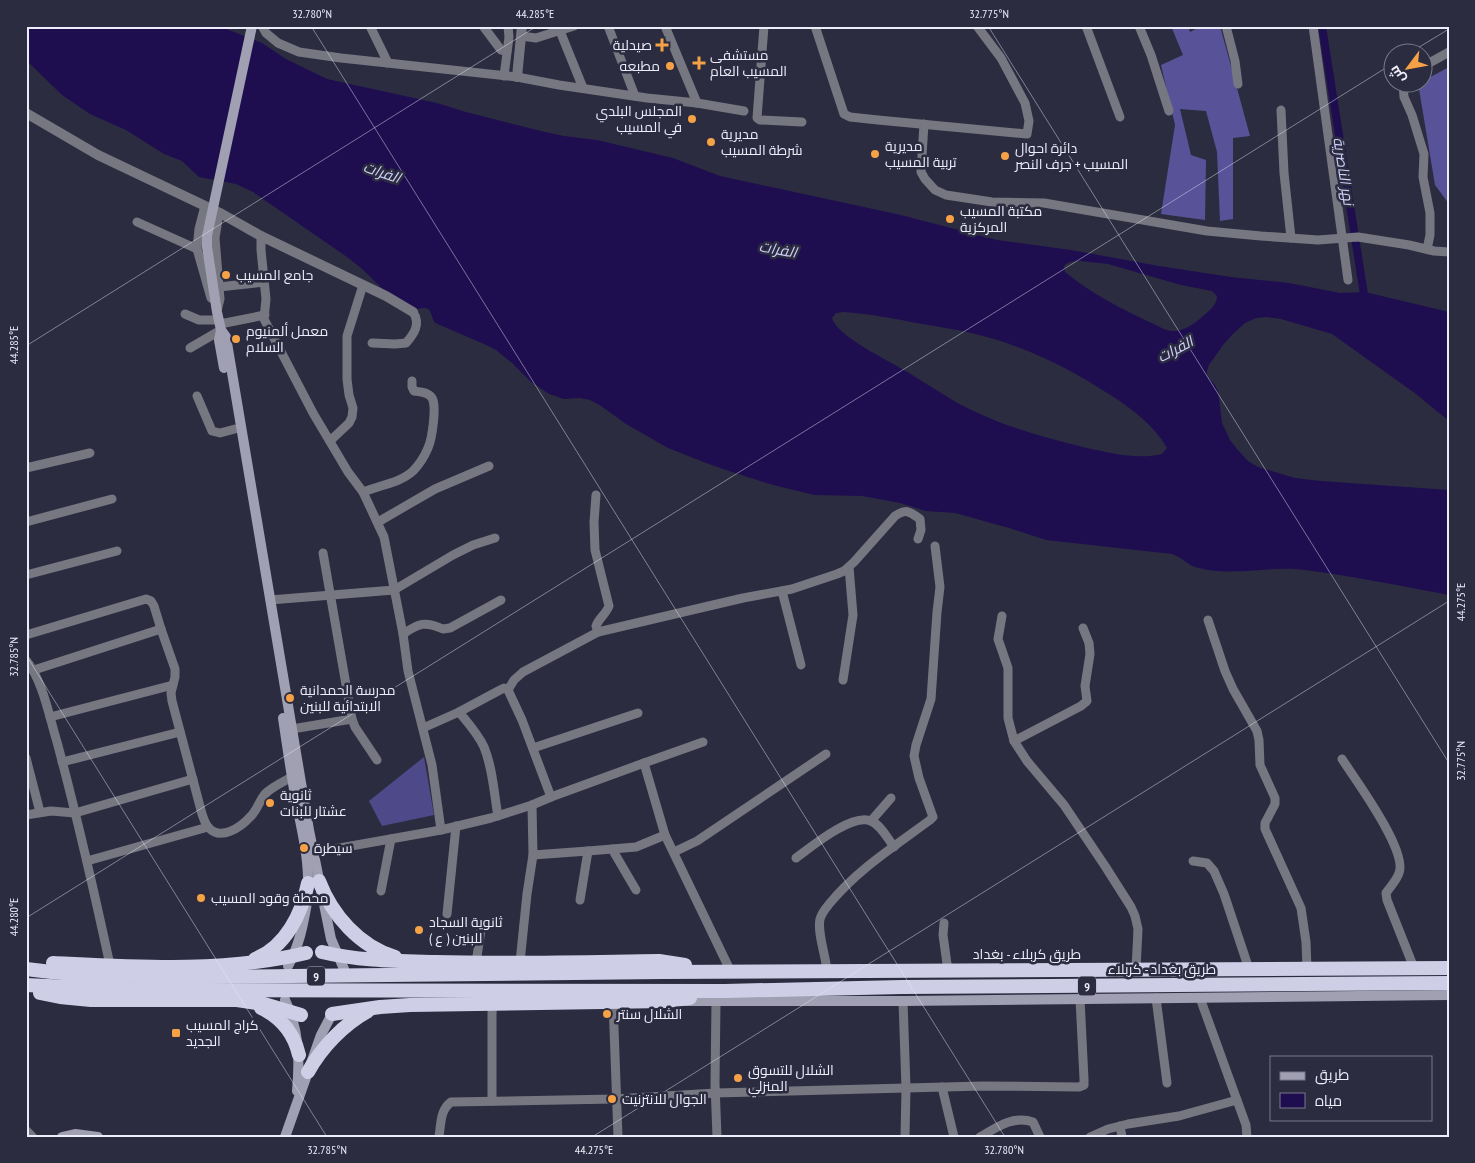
<svg xmlns="http://www.w3.org/2000/svg" width="1475" height="1163" font-family="'PT Sans Narrow',Cairo,sans-serif">
	<style>
		.green { fill: #4e4989 }
		.forest { fill: #585299 }
		.water { fill: #1e0e50; fill-rule: evenodd }
		.lines { fill: none; stroke-linecap: round; stroke-linejoin: round }
		.canal { stroke: #1e0e50; stroke-width: 8 }
		.minor { stroke: #777782; stroke-width: 9 }
		.tertiary { stroke: #777782; stroke-width: 10 }
		.secondary { stroke: #a0a0b2; stroke-width: 10 }
		.trunk { stroke: #cecee7; stroke-width: 14 }
		.ticks { fill: none; stroke: #ececfa; stroke-width: 1; stroke-opacity: 0.45 }
		.poi-dot { fill: #f5a246; stroke: #2c2c40; stroke-width: 2 }
		.labels { text-anchor: middle; dominant-baseline: central; stroke-width: 5; stroke-linejoin: round; paint-order: stroke }
		.shield { fill: #2c2c40; stroke: #b2b2c2; stroke-width: 1 }
		.shield-label { font-size: 12px; font-weight: bold; fill: #ececfa }
		.poi-label { font-size: 14px; fill: #ececfa; stroke: #2c2c40; text-anchor: start }
		.street-label { font-size: 14px; fill: #ececfa; stroke: #2c2c40 }
		.water-label { font-size: 15px; font-style: italic; fill: #d1d1fb; stroke: #2c2c40 }
		.neatline { fill: none; stroke: #ececfa; stroke-width: 2 }
		.ticks-label { font-size: 12px; text-anchor: middle; fill: #ececfa }
	</style>
	<rect width="100%" height="100%" fill="#2c2c40"/>
	<polygon class="green" points="424,757 434,815 382,826 369,801"/>
	<g class="forest">
		<polygon points="1171,26 1188,26 1190,32 1201,26 1220,26 1250,136 1233,138 1233,219 1220,221 1217,152 1206,111 1180,109 1191,155 1206,160 1205,220 1161,214 1175,125 1161,65 1183,55"/>
		<polygon points="1449,67 1449,204 1435,185 1418,83 1422,82 1423,81"/>
	</g>
	<path class="water" d="M26 26H219L262 43 286 59 327 79 437 103 466 112 545 132 564 136 597 140 673 158 720 176 901 215 997 240 1071 250 1159 266 1231 277 1289 283 1340 293 1365 292 1449 312V421L1416 394 1332 334 1281 319 1267 317 1256 318 1245 323 1233 334 1223 345 1209 365 1207 371V376L1215 385 1218 391 1222 423 1230 440 1237 449 1248 461 1258 467 1295 478 1321 481 1449 490V595C1401 586 1353 576 1305 570 1270 565 1234 577 1199 568 1188 566 1182 557 1172 554L1046 540 1009 528 955 513 926 511 900 503 862 496 814 495 773 485 735 473 706 463 668 448 626 424 601 406 590 400 580 398 564 399 549 394 530 381 512 363 496 350 484 344 435 323C431 318 432 307 424 308 421 308 418 309 416 309L385 291 361 268 347 257 253 192 236 184 199 177 182 161 164 154 126 130 90 114 62 95 26 60ZM1081 261 1108 264 1181 285 1212 291 1217 296C1217 305 1209 311 1202 317 1194 324 1183 332 1172 331 1166 331 1160 327 1154 324 1123 310 1092 294 1065 272L1064 266C1069 261 1075 261 1081 261ZM844 312C871 314 896 319 922 324 939 327 955 329 971 333 1023 345 1068 367 1112 396 1133 410 1154 425 1167 448L1162 454C1137 460 1111 453 1087 448 1041 437 995 424 954 401 934 389 915 376 895 365 879 356 836 334 832 318L836 313Z"/>
	<g class="lines">
		<polyline class="canal" points="1322,26 1365,301"/>
		<g class="minor">
			<polyline points="262,26 266,33 278,43 299,52 341,58 517,77 559,85 647,98 697,103 744,111"/>
			<polyline points="370,26 388,63"/>
			<polyline points="483,26 501,50 507,51"/>
			<polyline points="608,26 635,96"/>
			<polyline points="665,26 697,103"/>
			<polyline points="764,26 757,118 760,120 802,122"/>
			<polyline points="815,26 844,114 850,117 878,120 1027,134 1029,121 1025,103 1001,58 977,26"/>
			<polyline points="1086,26 1120,117"/>
			<polyline points="1139,26 1151,55 1169,111"/>
			<polyline points="1226,26 1235,61 1238,84"/>
			<polyline points="1313,26 1348,280"/>
			<polyline points="560,31 583,88"/>
			<polyline points="521,36 536,38 574,26"/>
			<polyline points="1422,67 1449,52"/>
			<polyline points="504,76 509,37 508,26"/>
			<polyline points="1404,82 1403,84 1404,97 1412,115 1424,154 1423,177 1430,213 1430,235 1427,249"/>
			<polyline points="1281,110 1284,173 1291,238"/>
			<polyline points="924,124 921,172 925,179 935,190 946,195 992,202 1044,203 1207,231 1261,236 1318,240 1358,237 1409,245 1434,251 1449,252"/>
			<polyline points="205,206 199,229 197,249 211,298"/>
			<polyline points="137,222 197,249"/>
			<polyline points="261,236 261,250 266,299 264,319 313,413 348,472 363,492 384,537 403,634 408,671 432,765 441,830"/>
			<polyline points="219,287 264,282"/>
			<polyline points="217,311 220,299 215,238 219,213"/>
			<polyline points="185,314 199,320 219,320"/>
			<polyline points="220,324 265,315"/>
			<path d="M372 343 395 344 406 343C414 334 421 324 413 312"/>
			<polyline points="190,348 221,330"/>
			<polyline points="197,396 212,431 220,433 235,429"/>
			<polyline points="330,441 349,423 352,417 353,408 349,395 347,379 347,336 363,285"/>
			<polyline points="26,468 90,453"/>
			<path d="M363 492C380 485 400 483 413 471 419 465 425 455 428 448 432 439 437 406 432 398 428 392 421 392 414 391L412 387V381"/>
			<path d="M596 495 594 522 595 550 609 606C606 614 599 618 596 626L598 632"/>
			<polyline points="26,522 112,499"/>
			<polyline points="378,522 435,489 489,466"/>
			<polyline points="323,553 352,719 355,727 377,760"/>
			<polyline points="26,575 117,551"/>
			<polyline points="782,591 801,665"/>
			<polyline points="270,600 394,590 453,555 473,545 495,538"/>
			<polyline points="1002,616 998,639 1008,668 1008,718 1014,741 1027,761 1064,805 1105,866 1131,907 1135,916 1138,929 1136,970"/>
			<polyline points="1208,620 1225,671 1233,689 1257,731 1259,740 1260,765 1275,798 1275,804 1265,823 1265,829 1301,908 1306,942 1307,969"/>
			<path d="M403 634C419 623 425 621 443 629L450 628 501 600"/>
			<path d="M26 635 146 599 151 601 154 606 161 629 175 669V677L171 693 172 701 202 814C204 819 205 824 209 828 221 841 241 827 250 817 257 811 259 801 265 794 272 787 283 782 292 777"/>
			<path d="M26 660C43 681 49 716 57 742 77 816 94 891 110 965"/>
			<polyline points="34,670 161,629"/>
			<polyline points="843,680 853,615 849,567"/>
			<path d="M508 690 514 680 523 672 598 632 743 598 792 589 837 574 844 571 854 562 895 516C907 508 910 512 920 519L921 530 918 539"/>
			<path d="M459 712C468 723 478 734 484 747 493 769 494 794 498 816"/>
			<polyline points="50,717 173,685"/>
			<polyline points="423,728 459,712 500,690 504,688 508,690 522,720 551,797"/>
			<polyline points="292,729 352,719"/>
			<polyline points="1014,741 1081,706 1087,701 1085,686 1090,654 1089,643 1083,628"/>
			<polyline points="703,742 644,763 665,835 731,972"/>
			<polyline points="533,748 638,713"/>
			<polyline points="26,758 40,812"/>
			<path d="M1342 759C1355 779 1408 851 1399 873 1397 880 1390 887 1386 893L1387 900 1414 968"/>
			<polyline points="62,762 180,732"/>
			<polyline points="26,815 51,811 75,813 193,779"/>
			<polyline points="871,821 891,798"/>
			<polyline points="612,849 636,890"/>
			<polyline points="674,852 697,841 826,754"/>
			<polyline points="306,854 441,830 491,818 532,805 551,797 644,763"/>
			<polyline points="533,855 588,851"/>
			<path d="M796 858C811 847 852 813 871 821 881 825 888 839 894 847"/>
			<polyline points="87,861 208,827"/>
			<polyline points="1193,861 1207,863 1214,871 1224,894 1249,969"/>
			<polyline points="381,891 391,839"/>
			<polyline points="580,900 588,851 636,847 665,835"/>
			<polyline points="447,914 456,826"/>
			<polyline points="944,923 943,935 948,971"/>
			<polyline points="520,962 527,894 533,855 532,805"/>
			<polyline points="476,963 482,923"/>
			<path d="M827 971C826 956 817 933 820 919 822 912 826 908 830 903 858 869 895 846 930 820L933 817 919 778 914 756 916 745 931 699 937 612 940 587 935 546"/>
			<polyline points="1156,998 1167,1083"/>
			<polyline points="1200,998 1246,1125 1247,1137"/>
			<polyline points="613,1001 618,1137"/>
			<polyline points="903,1001 906,1088 905,1137"/>
			<polyline points="716,1002 715,1084 717,1137"/>
			<polyline points="942,1087 954,1137"/>
			<polyline points="492,1101 492,1013 493,1003"/>
			<polyline points="1120,1126 1122,1137"/>
			<path d="M439 1137C441 1124 440 1110 451 1102L615 1099 716 1093 906 1088 983 1086 1079 1087 1084 1085V1079L1080 999"/>
			<path d="M980 1137C997 1127 1014 1115 1033 1122L1040 1137"/>
			<polyline points="1090,1137 1108,1129 1128,1124 1179,1116 1237,1100"/>
		</g>
		<g class="tertiary">
			<polyline points="517,77 522,26"/>
			<polyline points="26,113 98,155 222,214 261,236 386,296 413,312"/>
			<polyline points="26,1131 32,1137"/>
		</g>
		<g class="secondary">
			<polyline points="252,26 207,236 207,247 217,312 221,330 226,337 309,830 331,939 344,969"/>
			<polyline points="221,330 219,340 224,368"/>
			<path d="M283 718C287 745 291 773 296 801 302 830 309 859 308 888"/>
			<path d="M288 966C299 946 303 926 307 903"/>
			<path d="M285 1000C299 1029 300 1059 297 1091"/>
			<polyline points="684,1001 903,1001 1449,995"/>
			<polyline points="62,1137 75,1134 98,1137"/>
			<polyline points="285,1137 321,1035 332,1014"/>
		</g>
		<g class="trunk">
			<path d="M319 881C332 915 359 946 395 957"/>
			<path d="M322 952C359 961 398 961 435 962 510 964 585 962 659 961L685 965"/>
			<path d="M255 959C286 947 302 913 308 883"/>
			<path d="M53 963C136 967 223 973 306 953"/>
			<path d="M26 969C114 981 203 977 291 976 415 975 539 974 663 972L1449 968"/>
			<polyline points="26,985 132,990 725,991 902,987 1449,983"/>
			<polyline points="40,993 60,997 91,1000 237,1000 264,1004 301,1015"/>
			<path d="M261 1008C282 1018 294 1033 299 1055"/>
			<polyline points="332,1014 380,1007 410,1005 665,1001 690,998"/>
			<path d="M308 1072C321 1048 344 1024 368 1011"/>
		</g>
	</g>
	<path class="ticks" d="M311 26 1005 1137M988 26 1449 763M1411 52 1449 29M26 346 537 26M26 655 327 1137M26 918 1392 64M592 1137 1449 601"/>
	<g class="poi-dot">
		<path d="M659.5 37.5h5v5h5v5h-5v5h-5v-5h-5v-5h5z"/>
		<path d="M696.5 55.5h5v5h5v5h-5v5h-5v-5h-5v-5h5z"/>
		<circle cx="670" cy="66" r="5"/>
		<circle cx="692" cy="119" r="5"/>
		<circle cx="711" cy="142" r="5"/>
		<circle cx="875" cy="154" r="5"/>
		<circle cx="1005" cy="156" r="5"/>
		<circle cx="950" cy="219" r="5"/>
		<circle cx="226" cy="275" r="5"/>
		<circle cx="236" cy="339" r="5"/>
		<circle cx="290" cy="698" r="5"/>
		<circle cx="270" cy="803" r="5"/>
		<circle cx="304" cy="848" r="5"/>
		<circle cx="201" cy="898" r="5"/>
		<circle cx="419" cy="930" r="5"/>
		<circle cx="607" cy="1014" r="5"/>
		<rect x="171" y="1028" width="10" height="10" rx="2.5"/>
		<circle cx="738" cy="1078" r="5"/>
		<circle cx="612" cy="1099" r="5"/>
	</g>
	<g class="labels">
		<g class="shield">
			<rect x="307" y="966.5" width="18" height="19" rx="4"/>
			<rect x="1078" y="976.5" width="18" height="19" rx="4"/>
		</g>
		<g class="shield-label">
			<text x="316" y="976">9</text>
			<text x="1087" y="986">9</text>
		</g>
		<g class="poi-label">
			<text x="652" y="45" text-anchor="end">صيدلية</text>
			<text x="710" y="55">مستشفى<tspan x="710" dy="16">المسيب العام</tspan></text>
			<text x="660" y="66" text-anchor="end">مطبعه</text>
			<text x="682" y="111" text-anchor="end">المجلس البلدي<tspan x="682" dy="16">في المسيب</tspan></text>
			<text x="721" y="134">مديرية<tspan x="721" dy="16">شرطة المسيب</tspan></text>
			<text x="885" y="146">مديرية<tspan x="885" dy="16">تربية المسيب</tspan></text>
			<text x="1015" y="148">دائرة احوال<tspan x="1015" dy="16">المسيب + جرف النصر</tspan></text>
			<text x="960" y="211">مكتبة المسيب<tspan x="960" dy="16">المركزية</tspan></text>
			<text x="236" y="275">جامع المسيب</text>
			<text x="246" y="331">معمل ألمنيوم<tspan x="246" dy="16">السلام</tspan></text>
			<text x="300" y="690">مدرسة الحمدانية<tspan x="300" dy="16">الابتدائية للبنين</tspan></text>
			<text x="280" y="795">ثانوية<tspan x="280" dy="16">عشتار للبنات</tspan></text>
			<text x="314" y="848">سيطرة</text>
			<text x="211" y="898">محطة وقود المسيب</text>
			<text x="429" y="922">ثانوية السجاد<tspan x="429" dy="16">( ع ) للبنين</tspan></text>
			<text x="617" y="1014">الشلال سنتر</text>
			<text x="186" y="1025">كراج المسيب<tspan x="186" dy="16">الجديد</tspan></text>
			<text x="748" y="1070">الشلال للتسوق<tspan x="748" dy="16">المنزلي</tspan></text>
			<text x="622" y="1099">الجوال للانترنيت</text>
		</g>
		<g class="street-label">
			<text x="1027" y="954">طريق كربلاء - بغداد</text>
			<text x="1162" y="969">طريق بغداد - كربلاء</text>
		</g>
		<g class="water-label">
			<text transform="translate(1344 171) rotate(81)">نهر الناصرية</text>
			<text transform="translate(382 172) rotate(19)">الفرات</text>
			<text transform="translate(778 249) rotate(10)">الفرات</text>
			<text transform="translate(1175 349) rotate(-28)">الفرات</text>
		</g>
	</g>
	<rect width="1475" height="1163" fill="none" stroke="#2c2c40" stroke-width="55"/>
	<rect x="1270" y="1056" width="162" height="65" fill="#2c2c40" stroke="#79798a"/>
	<rect x="1280" y="1072" width="25" height="8" fill="#a0a0b2" stroke="#79798a"/>
	<text x="1315" y="1080" font-size="15" fill="#ececfa">طريق</text>
	<rect x="1280" y="1093" width="25" height="15" fill="#1e0e50" stroke="#79798a"/>
	<text x="1315" y="1106" font-size="15" fill="#ececfa">مياه</text>
	<g transform="translate(1408 68) rotate(238)"><circle r="24" fill="#2c2c40" stroke="#79798a"/>
	<path d="M0-4L9 19L0 12L-9 19Z" fill="#f5a246"/>
	<text y="-8" font-size="14" font-weight="bold" text-anchor="middle" fill="#ececfa">ش</text>
	</g>
	<rect x="28" y="28" width="1420" height="1108" class="neatline"/>
	<g class="ticks-label">
		<text x="312" y="18">32.780°N</text>
		<text x="535" y="18">44.285°E</text>
		<text x="989" y="18">32.775°N</text>
		<text transform="translate(14 345) rotate(-90)" y="4">44.285°E</text>
		<text transform="translate(1461 602) rotate(-90)" y="4">44.275°E</text>
		<text transform="translate(14 657) rotate(-90)" y="4">32.785°N</text>
		<text transform="translate(1461 761) rotate(-90)" y="4">32.775°N</text>
		<text transform="translate(14 917) rotate(-90)" y="4">44.280°E</text>
		<text x="327" y="1154">32.785°N</text>
		<text x="594" y="1154">44.275°E</text>
		<text x="1004" y="1154">32.780°N</text>
	</g>
</svg>
